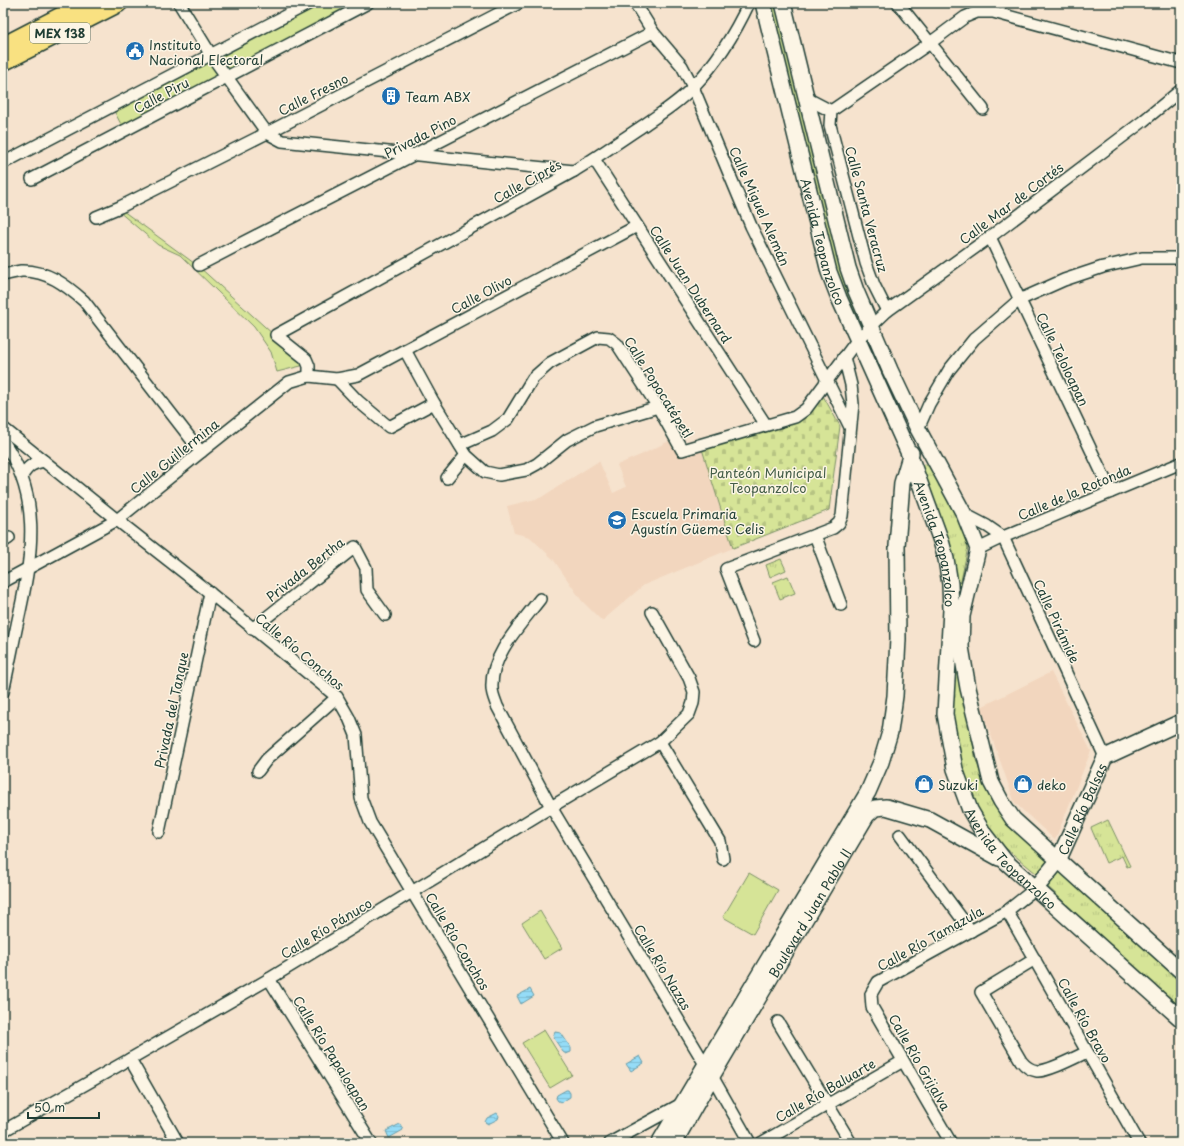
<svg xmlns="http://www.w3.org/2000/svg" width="1184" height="1146" font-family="'Playpen Sans',sans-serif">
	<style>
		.built { fill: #f2d6be }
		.grass { fill: url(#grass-tufts); stroke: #7a9066 }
		.cemetery { fill: url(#cemetery-stones); stroke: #7a9066 }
		.park { fill: #d6e497; stroke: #7a9066 }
		.water { fill: url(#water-rules); stroke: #669ca9 }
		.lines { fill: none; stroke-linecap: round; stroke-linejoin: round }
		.street-casing { stroke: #1f3d34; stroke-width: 14 }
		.secondary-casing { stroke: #1f3d34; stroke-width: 18 }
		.primary-casing { stroke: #1f3d34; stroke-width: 20 }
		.street { stroke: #fcf5e5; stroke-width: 11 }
		.secondary { stroke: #fcf5e5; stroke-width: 15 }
		.primary { stroke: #f9e181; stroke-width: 17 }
		.labels { text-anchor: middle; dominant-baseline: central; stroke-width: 3; stroke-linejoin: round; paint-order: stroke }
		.shield { fill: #fcf5e5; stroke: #617469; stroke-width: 1 }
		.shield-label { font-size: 12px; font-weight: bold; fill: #1f3d34 }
		.poi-label { font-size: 13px; fill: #1f3d34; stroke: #fcf5e5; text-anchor: start }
		.street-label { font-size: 13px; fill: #1f3d34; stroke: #fcf5e5 }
		.park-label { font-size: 13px; fill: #445e48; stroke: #fcf5e5 }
	</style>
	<defs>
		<pattern id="grass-tufts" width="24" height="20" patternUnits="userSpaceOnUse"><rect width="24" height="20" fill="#d6e497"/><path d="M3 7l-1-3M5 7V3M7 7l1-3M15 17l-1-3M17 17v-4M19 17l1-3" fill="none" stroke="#b7c483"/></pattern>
		<pattern id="cemetery-stones" width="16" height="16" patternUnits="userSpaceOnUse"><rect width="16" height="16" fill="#d6e497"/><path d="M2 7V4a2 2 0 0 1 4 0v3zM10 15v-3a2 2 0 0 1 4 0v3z" fill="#b7c483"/></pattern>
		<pattern id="water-rules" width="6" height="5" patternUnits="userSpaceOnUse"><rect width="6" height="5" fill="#95dcf7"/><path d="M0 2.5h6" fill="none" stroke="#80bed4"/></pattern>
	</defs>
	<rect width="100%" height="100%" fill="#f6e3ce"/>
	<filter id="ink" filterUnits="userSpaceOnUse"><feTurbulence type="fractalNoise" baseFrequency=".025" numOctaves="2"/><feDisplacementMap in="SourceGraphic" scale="8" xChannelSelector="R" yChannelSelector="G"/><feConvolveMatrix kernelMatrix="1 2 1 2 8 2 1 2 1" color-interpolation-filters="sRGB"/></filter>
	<g filter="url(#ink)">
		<g class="built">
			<polygon points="671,440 702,449 733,548 644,585 602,621 582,601 553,559 530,537 514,533 507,506 540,498 599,461 613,493 626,487 617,465 643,454"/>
			<polygon points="1051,672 1091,751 1055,840 1015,803 981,707"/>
		</g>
		<g class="grass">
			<polygon points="763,3 783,3 871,327 858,339 839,298"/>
			<polygon points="924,464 930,467 960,524 968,547 958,595 920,466"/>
			<polygon points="781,559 786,570 770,577 766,565"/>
			<polygon points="788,576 795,593 780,599 773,582"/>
			<polygon points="953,636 976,760 982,777 1050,859 1041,872 1037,874 1002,845 983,821 963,775 948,711"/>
			<polygon points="1108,820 1130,866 1127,867 1122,856 1106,863 1091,828"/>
			<polygon points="1059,865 1181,976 1181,1011 1046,885"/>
		</g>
		<polygon class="cemetery" points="822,394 840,426 829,510 733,548 702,449 794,419"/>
		<g class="park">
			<polygon points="310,3 368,3 124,130 112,107"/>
			<polygon points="119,208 198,266 275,336 305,360 301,366 277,372 271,352 254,327 180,255 158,245 118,211"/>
			<polygon points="749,873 778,890 753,934 723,917"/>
			<polygon points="540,911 562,948 544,959 522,923"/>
			<polygon points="544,1030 572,1075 550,1088 522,1043"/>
		</g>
		<g class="water">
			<polygon points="530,989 534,996 521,1004 517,996"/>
			<polygon points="555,1032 561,1033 571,1048 571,1052 566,1054 563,1052 553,1037"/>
			<polygon points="640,1056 644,1063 631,1071 626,1064"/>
			<polygon points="566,1090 568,1090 570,1093 570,1097 562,1102 558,1101 556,1098 557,1095"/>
			<polygon points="497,1113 499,1116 498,1119 488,1124 485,1122 487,1118"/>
			<polygon points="400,1124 403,1130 389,1138 386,1131"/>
		</g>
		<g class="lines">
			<g class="street-casing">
				<g id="street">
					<polyline points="179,3 211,55 267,133 282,141 574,171"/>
					<polyline points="635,3 653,32 682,66 693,87 751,226 850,427"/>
					<polyline points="898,3 983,109"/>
					<polyline points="806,98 831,111 830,125 866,263 874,285 887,311"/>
					<polyline points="831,111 930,43 965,17 977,12 993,12 1181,63"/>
					<polyline points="594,159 766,425"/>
					<polyline points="3,163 310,3"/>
					<polyline points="32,179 368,3"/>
					<polyline points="96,217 120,207 267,133 519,3"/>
					<polyline points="990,237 1111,492"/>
					<polyline points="199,265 653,32"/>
					<path d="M3 275C9 274 15 272 21 271 47 270 66 285 84 301L201 452"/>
					<polyline points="405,350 434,403 466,455 485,472 499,475 526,470 537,464 567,440 595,426 658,407"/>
					<path d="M309 376V366L306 359 276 335 574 171C596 158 617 143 638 129 657 116 678 103 694 86 717 62 735 33 749 3"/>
					<polyline points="337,379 358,401 389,427 434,403"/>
					<polyline points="3,428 117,520 210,593 337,697 349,718 356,735 361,798 370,822 563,1143"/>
					<polyline points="918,429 929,404 949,370 974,339 1019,300 1064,280 1103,267 1142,258 1181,258"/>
					<path d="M3 441C41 496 33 550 20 611 14 638 9 665 3 692"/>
					<polyline points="460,445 492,431 508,419 533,378 550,363 598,337 609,338 617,344 658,407 682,450 795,417 806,409 858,339 887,311 990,237 1142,122 1181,90"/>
					<path d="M22 476C28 466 33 463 44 461"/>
					<polyline points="447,478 466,455"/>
					<polyline points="964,514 987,526 1003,537 1105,757"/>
					<polyline points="815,535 841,605"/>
					<polyline points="3,542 9,538"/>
					<polyline points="978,549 1003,537 1181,463"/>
					<polyline points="3,582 117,520 201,452 289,382 309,376 337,379 358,375 637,226"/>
					<path d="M540 599C521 624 490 656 492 688 492 694 495 700 497 706L551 807 712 1076 750 1143"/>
					<polyline points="252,629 355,547 366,568 367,590 385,615"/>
					<polyline points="754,641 726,569 833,528 839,523 842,516 853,404 851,385 844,357"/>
					<polyline points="660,742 720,841 723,859"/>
					<polyline points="258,771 267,759 337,697"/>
					<polyline points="159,832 210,593"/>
					<polyline points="900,835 971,931"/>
					<polyline points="1007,911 1139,1143"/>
					<path d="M1035 959 981 992 1021 1061C1025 1066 1030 1070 1037 1071 1048 1072 1076 1057 1087 1052"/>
					<polyline points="269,979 371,1143"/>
					<polyline points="778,1022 851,1143"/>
					<polyline points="130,1059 178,1143"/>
					<polyline points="3,1131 130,1059 269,979 551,807 660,742 689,714 693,703 694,692 689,678 652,612"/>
					<polyline points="610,1143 683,1103"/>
					<polyline points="761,1143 903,1061"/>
					<polyline points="951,1143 872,1007 871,994 878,982 1007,911 1036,888"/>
				</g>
			</g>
			<g class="secondary-casing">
				<g id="secondary">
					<path id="s1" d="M763 3 829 272 839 298 910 456 941 541 946 559 950 584 951 610 945 714 955 769 970 810 984 834 1005 861 1181 1019"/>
					<polyline points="783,3 848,268 856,291 890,370 918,429 964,514 978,549 962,616 961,647 968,688 991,782 1001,801 1013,819 1181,971"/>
					<path id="s2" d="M1036 888 1058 861 1105 757 1181 722"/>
					<polyline points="659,1143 868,792 881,762 890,732 895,696 898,639 897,546 902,483 911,453"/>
					<path id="s3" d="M674 1143 712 1076 867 815 875 808 886 807 930 820 999 858"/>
				</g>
			</g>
			<g class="primary-casing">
				<g id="primary">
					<polyline points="3,46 86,3"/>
					<polyline points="3,62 119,3"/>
				</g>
			</g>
			<use href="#street" class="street"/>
			<use href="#secondary" class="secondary"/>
			<use href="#primary" class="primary"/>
		</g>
	</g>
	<defs>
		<g id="civic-disc" transform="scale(1)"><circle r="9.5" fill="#1f6fb2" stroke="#fcf5e5"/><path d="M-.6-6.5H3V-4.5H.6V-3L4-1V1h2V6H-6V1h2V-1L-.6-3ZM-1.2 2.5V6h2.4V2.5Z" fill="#fff"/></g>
		<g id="building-disc" transform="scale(1)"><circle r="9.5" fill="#1f6fb2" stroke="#fcf5e5"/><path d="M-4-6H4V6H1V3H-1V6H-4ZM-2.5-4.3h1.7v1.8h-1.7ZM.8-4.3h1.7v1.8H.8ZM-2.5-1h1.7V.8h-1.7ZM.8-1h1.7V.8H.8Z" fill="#fff"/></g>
		<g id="school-disc" transform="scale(1)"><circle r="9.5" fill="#1f6fb2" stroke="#fcf5e5"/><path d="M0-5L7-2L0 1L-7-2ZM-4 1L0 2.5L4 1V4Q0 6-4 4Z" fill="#fff"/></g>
		<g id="shop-disc" transform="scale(1)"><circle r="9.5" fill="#1f6fb2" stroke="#fcf5e5"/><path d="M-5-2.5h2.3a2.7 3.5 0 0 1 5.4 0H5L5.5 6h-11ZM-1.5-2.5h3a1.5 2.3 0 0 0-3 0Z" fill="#fff"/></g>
	</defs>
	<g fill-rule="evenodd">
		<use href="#civic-disc" x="135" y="51"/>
		<use href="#building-disc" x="391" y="96"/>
		<use href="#school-disc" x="617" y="520"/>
		<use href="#shop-disc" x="924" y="784"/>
		<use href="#shop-disc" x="1023" y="784"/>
	</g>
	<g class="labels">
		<rect class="shield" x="30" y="23" width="60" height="20" rx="3"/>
		<g class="shield-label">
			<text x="60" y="33">MEX 138</text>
		</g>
		<g class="poi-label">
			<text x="149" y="44">Instituto<tspan x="149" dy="15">Nacional Electoral</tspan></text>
			<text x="405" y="96">Team ABX</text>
			<text x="631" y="513">Escuela Primaria<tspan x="631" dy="15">Agustín Güemes Celis</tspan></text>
			<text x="938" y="784">Suzuki</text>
			<text x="1037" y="784">deko</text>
		</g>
		<g class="street-label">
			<text transform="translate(313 94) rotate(-27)">Calle Fresno</text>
			<text transform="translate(161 95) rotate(-28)">Calle Piru</text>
			<text transform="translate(420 136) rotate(-27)">Privada Pino</text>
			<text transform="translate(527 181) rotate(-29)">Calle Ciprés</text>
			<text transform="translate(1011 203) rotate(-37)">Calle Mar de Cortés</text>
			<text transform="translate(760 206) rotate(66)">Calle Miguel Alemán</text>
			<text transform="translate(867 209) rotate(75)">Calle Santa Veracruz</text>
			<text stroke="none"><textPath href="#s1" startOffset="246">Avenida Teopanzolco</textPath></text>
			<text transform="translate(691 284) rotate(57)">Calle Juan Dubernard</text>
			<text transform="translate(481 294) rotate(-28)">Calle Olivo</text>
			<text transform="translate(1063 359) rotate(64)">Calle Teloloapan</text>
			<text transform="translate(659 387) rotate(58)">Calle Popocatépetl</text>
			<text transform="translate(174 456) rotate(-39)">Calle Guillermina</text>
			<text transform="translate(1074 492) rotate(-23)">Calle de la Rotonda</text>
			<text stroke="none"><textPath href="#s1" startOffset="570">Avenida Teopanzolco</textPath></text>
			<text transform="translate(305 569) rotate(-38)">Privada Bertha</text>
			<text transform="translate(1057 621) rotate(65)">Calle Pirámide</text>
			<text transform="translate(300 651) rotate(40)">Calle Río Conchos</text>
			<text transform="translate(171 710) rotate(-78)">Privada del Tanque</text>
			<text stroke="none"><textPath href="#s2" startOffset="92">Calle Río Balsas</textPath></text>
			<text stroke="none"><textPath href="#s1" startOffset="906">Avenida Teopanzolco</textPath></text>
			<text stroke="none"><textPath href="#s3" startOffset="267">Boulevard Juan Pablo II</textPath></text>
			<text transform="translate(326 928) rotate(-31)">Calle Río Pánuco</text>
			<text transform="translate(930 938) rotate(-29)">Calle Río Tamazula</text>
			<text transform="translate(458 941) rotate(59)">Calle Río Conchos</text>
			<text transform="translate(663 967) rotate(59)">Calle Río Nazas</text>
			<text transform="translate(1085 1020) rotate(61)">Calle Río Bravo</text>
			<text transform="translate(332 1053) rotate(58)">Calle Río Papaloapan</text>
			<text transform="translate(920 1062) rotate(60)">Calle Río Grijalva</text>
			<text transform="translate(825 1090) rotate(-30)">Calle Río Baluarte</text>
		</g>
		<g class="park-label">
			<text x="768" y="472">Panteón Municipal<tspan x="768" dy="15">Teopanzolco</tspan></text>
		</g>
	</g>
	<rect width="1184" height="1146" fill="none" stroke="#fcf5e5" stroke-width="16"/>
	<rect x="8" y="8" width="1168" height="1130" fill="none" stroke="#1f3d34" stroke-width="1.5" filter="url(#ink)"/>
	<path d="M28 1112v6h71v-6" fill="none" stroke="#1f3d34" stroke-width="2"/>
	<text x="34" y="1112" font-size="12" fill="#1f3d34" stroke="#fcf5e5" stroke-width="3" paint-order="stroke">50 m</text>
</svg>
